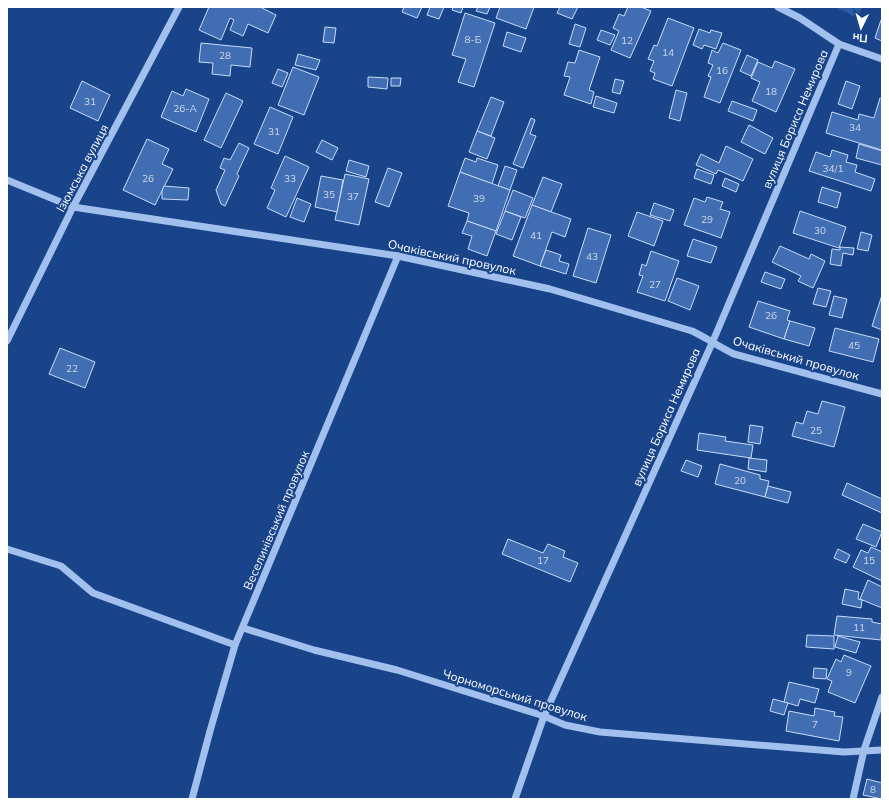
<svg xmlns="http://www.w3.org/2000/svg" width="889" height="806" font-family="Mulish,sans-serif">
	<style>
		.green { fill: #2b5ca8 }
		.building { fill: #416db2; stroke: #c8dcfa }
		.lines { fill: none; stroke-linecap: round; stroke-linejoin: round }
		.minor { stroke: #a2c0ed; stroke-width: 7 }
		.labels { text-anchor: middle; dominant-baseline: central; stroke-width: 4; stroke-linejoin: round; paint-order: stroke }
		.number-label { font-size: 10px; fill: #d0daec }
		.street-label { font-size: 12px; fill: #fff; stroke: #19448a }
	</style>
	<rect width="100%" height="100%" fill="#19448a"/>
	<polygon class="green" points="835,7 863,7 856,17"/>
	<g class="building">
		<polygon points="209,7 260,7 276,15 268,33 248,24 243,36 230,30 234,20 230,18 221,40 199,30"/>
		<polygon points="404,7 422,7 417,18 402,12"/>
		<polygon points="430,7 444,7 439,19 427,15"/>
		<polygon points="453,7 463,7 461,13 452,10"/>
		<polygon points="478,7 490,7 487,14 476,11"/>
		<polygon points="500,7 534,7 526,29 496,18"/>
		<polygon points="560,7 578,7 572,19 557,13"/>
		<polygon points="628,7 641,7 651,11 630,58 611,50 619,31 613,28 619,14 624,16"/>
		<polygon points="465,13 495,23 474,87 458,82 466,59 452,55"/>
		<polygon points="668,18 694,28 672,86 653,79 655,73 650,71 654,61 648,59 654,45 657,46"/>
		<polygon points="881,20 882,20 882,41 875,38"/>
		<polygon points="575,24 586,28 580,47 569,44"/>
		<polygon points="325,27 336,28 334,43 323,42"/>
		<polygon points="699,29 710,33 711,30 722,33 716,49 704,45 702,49 693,45"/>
		<polygon points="601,30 615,35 610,45 597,40"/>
		<polygon points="507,32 526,38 521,52 503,46"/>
		<polygon points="201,43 252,48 250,67 231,65 230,76 212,74 213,63 199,62"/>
		<polygon points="723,43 741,50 720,103 704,97 711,77 708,76 713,65 708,63 712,50 718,53"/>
		<polygon points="579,50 600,57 589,90 594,92 591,104 564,95 570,77 564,76 568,62 575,63"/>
		<polygon points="298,54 320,60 316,70 295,65"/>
		<polygon points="747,55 758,60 751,76 740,71"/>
		<polygon points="775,61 795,69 776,112 752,101 760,82 751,78 758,62 772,68"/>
		<polygon points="293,67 319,77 304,115 278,105"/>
		<polygon points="278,69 288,73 282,87 272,83"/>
		<polygon points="368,77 388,78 387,89 368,87"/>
		<polygon points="391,78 401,78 400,86 391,86"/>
		<polygon points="615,79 624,81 620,94 612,92"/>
		<polygon points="82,81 110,95 98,121 70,108"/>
		<polygon points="846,81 860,86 852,109 838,104"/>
		<polygon points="186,89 209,99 196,132 161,117 172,91 183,96"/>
		<polygon points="676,90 687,93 680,121 669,118"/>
		<polygon points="226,93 243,101 221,148 204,140"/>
		<polygon points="596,96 617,103 614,113 593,107"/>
		<polygon points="491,97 504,102 491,136 477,131"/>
		<polygon points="880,98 882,99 882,150 826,133 832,112 858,120 859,114 874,118"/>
		<polygon points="732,101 757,110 753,121 728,111"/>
		<polygon points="270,107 293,117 278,154 254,144"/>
		<polygon points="531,118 535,120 530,134 536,136 523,168 513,164"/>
		<polygon points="749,125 773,138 765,154 741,142"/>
		<polygon points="477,131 495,138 487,159 469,152"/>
		<polygon points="147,139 169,149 162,164 173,169 155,205 123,190"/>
		<polygon points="322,140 338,148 332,160 316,152"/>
		<polygon points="239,143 249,148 237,174 239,176 225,206 221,204 216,190 225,170 220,168 224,158 230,160"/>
		<polygon points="859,144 882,151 882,165 856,158"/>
		<polygon points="726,146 753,159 743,181 718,170 716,174 696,165 701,154 719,163"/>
		<polygon points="832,150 848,155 846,162 857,165 855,172 875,179 871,191 809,171 816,152 830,157"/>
		<polygon points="285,156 309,167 286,217 267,208 275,190 271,188"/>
		<polygon points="465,158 476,162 477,158 498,165 492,184 460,172"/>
		<polygon points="349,160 369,166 366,177 346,171"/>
		<polygon points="505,166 517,170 510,190 498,186"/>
		<polygon points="388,168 402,173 389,207 375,202"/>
		<polygon points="697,169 714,175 711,184 694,178"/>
		<polygon points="460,172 510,190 496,231 467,221 469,213 448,206"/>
		<polygon points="345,174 369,179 359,225 335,220"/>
		<polygon points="321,176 343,180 337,212 315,207"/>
		<polygon points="543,177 562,184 551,212 532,205"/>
		<polygon points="725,178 739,184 736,192 722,186"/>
		<polygon points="164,186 189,188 188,200 162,199 162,191"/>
		<polygon points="822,187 841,193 837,208 818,202"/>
		<polygon points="513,190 533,198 525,218 505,211"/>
		<polygon points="707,197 723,202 720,209 730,212 721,238 684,225 694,198 705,202"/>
		<polygon points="297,198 311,204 304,222 290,217"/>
		<polygon points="654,203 674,210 670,221 650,215"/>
		<polygon points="532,205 571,219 565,237 552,232 540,266 513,256"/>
		<polygon points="505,211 521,217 512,240 496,234"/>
		<polygon points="800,211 846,227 839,248 793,233"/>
		<polygon points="637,212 663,221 654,246 628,236"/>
		<polygon points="467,221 496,231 487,256 468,249 472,236 462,233"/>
		<polygon points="588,228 611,235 596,283 573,276"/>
		<polygon points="861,232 872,235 868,251 857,249"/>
		<polygon points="693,239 717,247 711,263 687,256"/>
		<polygon points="780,246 809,259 811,254 825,261 813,288 798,281 801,276 772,262"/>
		<polygon points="840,247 854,248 853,255 843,253 841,266 830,264 832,249 840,250"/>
		<polygon points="546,250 561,255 559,261 569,264 566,274 540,266"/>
		<polygon points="651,251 679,261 665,301 637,292 643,276 639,275 642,264 646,266"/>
		<polygon points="765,272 785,279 781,289 761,282"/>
		<polygon points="677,278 699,286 690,310 668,301"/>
		<polygon points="818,288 831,291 826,307 813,304"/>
		<polygon points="882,295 882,330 872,326"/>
		<polygon points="834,296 847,299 842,318 829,315"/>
		<polygon points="758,301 790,311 787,320 790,321 784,339 749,327"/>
		<polygon points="790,321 815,328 809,346 784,339"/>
		<polygon points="835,328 879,339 873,362 829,351"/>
		<polygon points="60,348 95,362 85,388 49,374"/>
		<polygon points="822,401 845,407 834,447 792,436 796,422 803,424 807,411 818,414"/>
		<polygon points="750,425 763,427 760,444 748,442"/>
		<polygon points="699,433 726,437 725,441 753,445 751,458 697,450"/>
		<polygon points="749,458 767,460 766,472 748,469"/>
		<polygon points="686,460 702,466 698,477 681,471"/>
		<polygon points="720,464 760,475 760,479 769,481 765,497 715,484"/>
		<polygon points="847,483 882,499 882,513 842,495"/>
		<polygon points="768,486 791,492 788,503 765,497"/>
		<polygon points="863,524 882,532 876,547 856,539"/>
		<polygon points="508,539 543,553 548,544 565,551 563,557 578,563 570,582 502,554"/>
		<polygon points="871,547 882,552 882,581 853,567 861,550 868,553"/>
		<polygon points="838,549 850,555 846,563 834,558"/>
		<polygon points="868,580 882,587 882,608 860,599"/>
		<polygon points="845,589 859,592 858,599 862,600 861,608 842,604"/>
		<polygon points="837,616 872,619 872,622 882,624 881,640 834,635"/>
		<polygon points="807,635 834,636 834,649 806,647"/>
		<polygon points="838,636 860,642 856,653 835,647"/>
		<polygon points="844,655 871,666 855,703 828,692 832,681 827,679 836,659 841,662"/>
		<polygon points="814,668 827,669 826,679 813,678"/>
		<polygon points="789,682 819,689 815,703 800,699 798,706 784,702"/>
		<polygon points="773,699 788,703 784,715 770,711"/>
		<polygon points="815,708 835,712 834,716 843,717 839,741 786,731 789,711 814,716"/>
		<polygon points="867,779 882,783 882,799 863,795"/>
	</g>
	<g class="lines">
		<g class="minor">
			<polyline points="778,7 800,18 839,44 882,59"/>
			<path d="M7 180 73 207 398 256 550 289 692 331C707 338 719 347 734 354L882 394"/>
			<polyline points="7,341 73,207 179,7"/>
			<polyline points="7,549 61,566 93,593 235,645"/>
			<polyline points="243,628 314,650 397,670 544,716 565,725 600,732 844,752 882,750"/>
			<polyline points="192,799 210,731 235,645 398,256"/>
			<polyline points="515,799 544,716 713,341 839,44"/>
			<polyline points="853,799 864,750 882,697"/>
		</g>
	</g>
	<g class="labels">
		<g class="number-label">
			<text x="473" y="39">8-Б</text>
			<text x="627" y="40">12</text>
			<text x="668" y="52">14</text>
			<text x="225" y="55">28</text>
			<text x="722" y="70">16</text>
			<text x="771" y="91">18</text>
			<text x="90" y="101">31</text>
			<text x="185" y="108">26-А</text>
			<text x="855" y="127">34</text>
			<text x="274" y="131">31</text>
			<text x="833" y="168">34/1</text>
			<text x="148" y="178">26</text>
			<text x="290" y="178">33</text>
			<text x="329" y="194">35</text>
			<text x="353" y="196">37</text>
			<text x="479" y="198">39</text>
			<text x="707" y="219">29</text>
			<text x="820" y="230">30</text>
			<text x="536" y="235">41</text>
			<text x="592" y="256">43</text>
			<text x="655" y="284">27</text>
			<text x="771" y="315">26</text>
			<text x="854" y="345">45</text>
			<text x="72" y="368">22</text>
			<text x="816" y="430">25</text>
			<text x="740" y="480">20</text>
			<text x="543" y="560">17</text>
			<text x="869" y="560">15</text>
			<text x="859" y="627">11</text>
			<text x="849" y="672">9</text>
			<text x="815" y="724">7</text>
			<text x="873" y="789">8</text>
		</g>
		<g class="street-label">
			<text transform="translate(795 119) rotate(-67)">вулиця Бориса Немирова</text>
			<text transform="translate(82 168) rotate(-62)">Ізюмська вулиця</text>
			<text transform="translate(452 257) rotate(12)">Очаківський провулок</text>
			<text transform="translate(796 358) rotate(16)">Очаківський провулок</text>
			<text transform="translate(666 417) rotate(-66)">вулиця Бориса Немирова</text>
			<text transform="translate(276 520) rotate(-67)">Веселинівський провулок</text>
			<text transform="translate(515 695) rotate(17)">Чорноморський провулок</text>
		</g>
	</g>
	<rect width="889" height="806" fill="none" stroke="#ffffff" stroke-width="16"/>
	<g transform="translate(861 28) rotate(185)" stroke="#19448a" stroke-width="3" paint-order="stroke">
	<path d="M0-3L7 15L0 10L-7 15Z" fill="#ffffff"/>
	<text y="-6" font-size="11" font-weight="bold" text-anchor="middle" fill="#ffffff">Пн</text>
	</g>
</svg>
